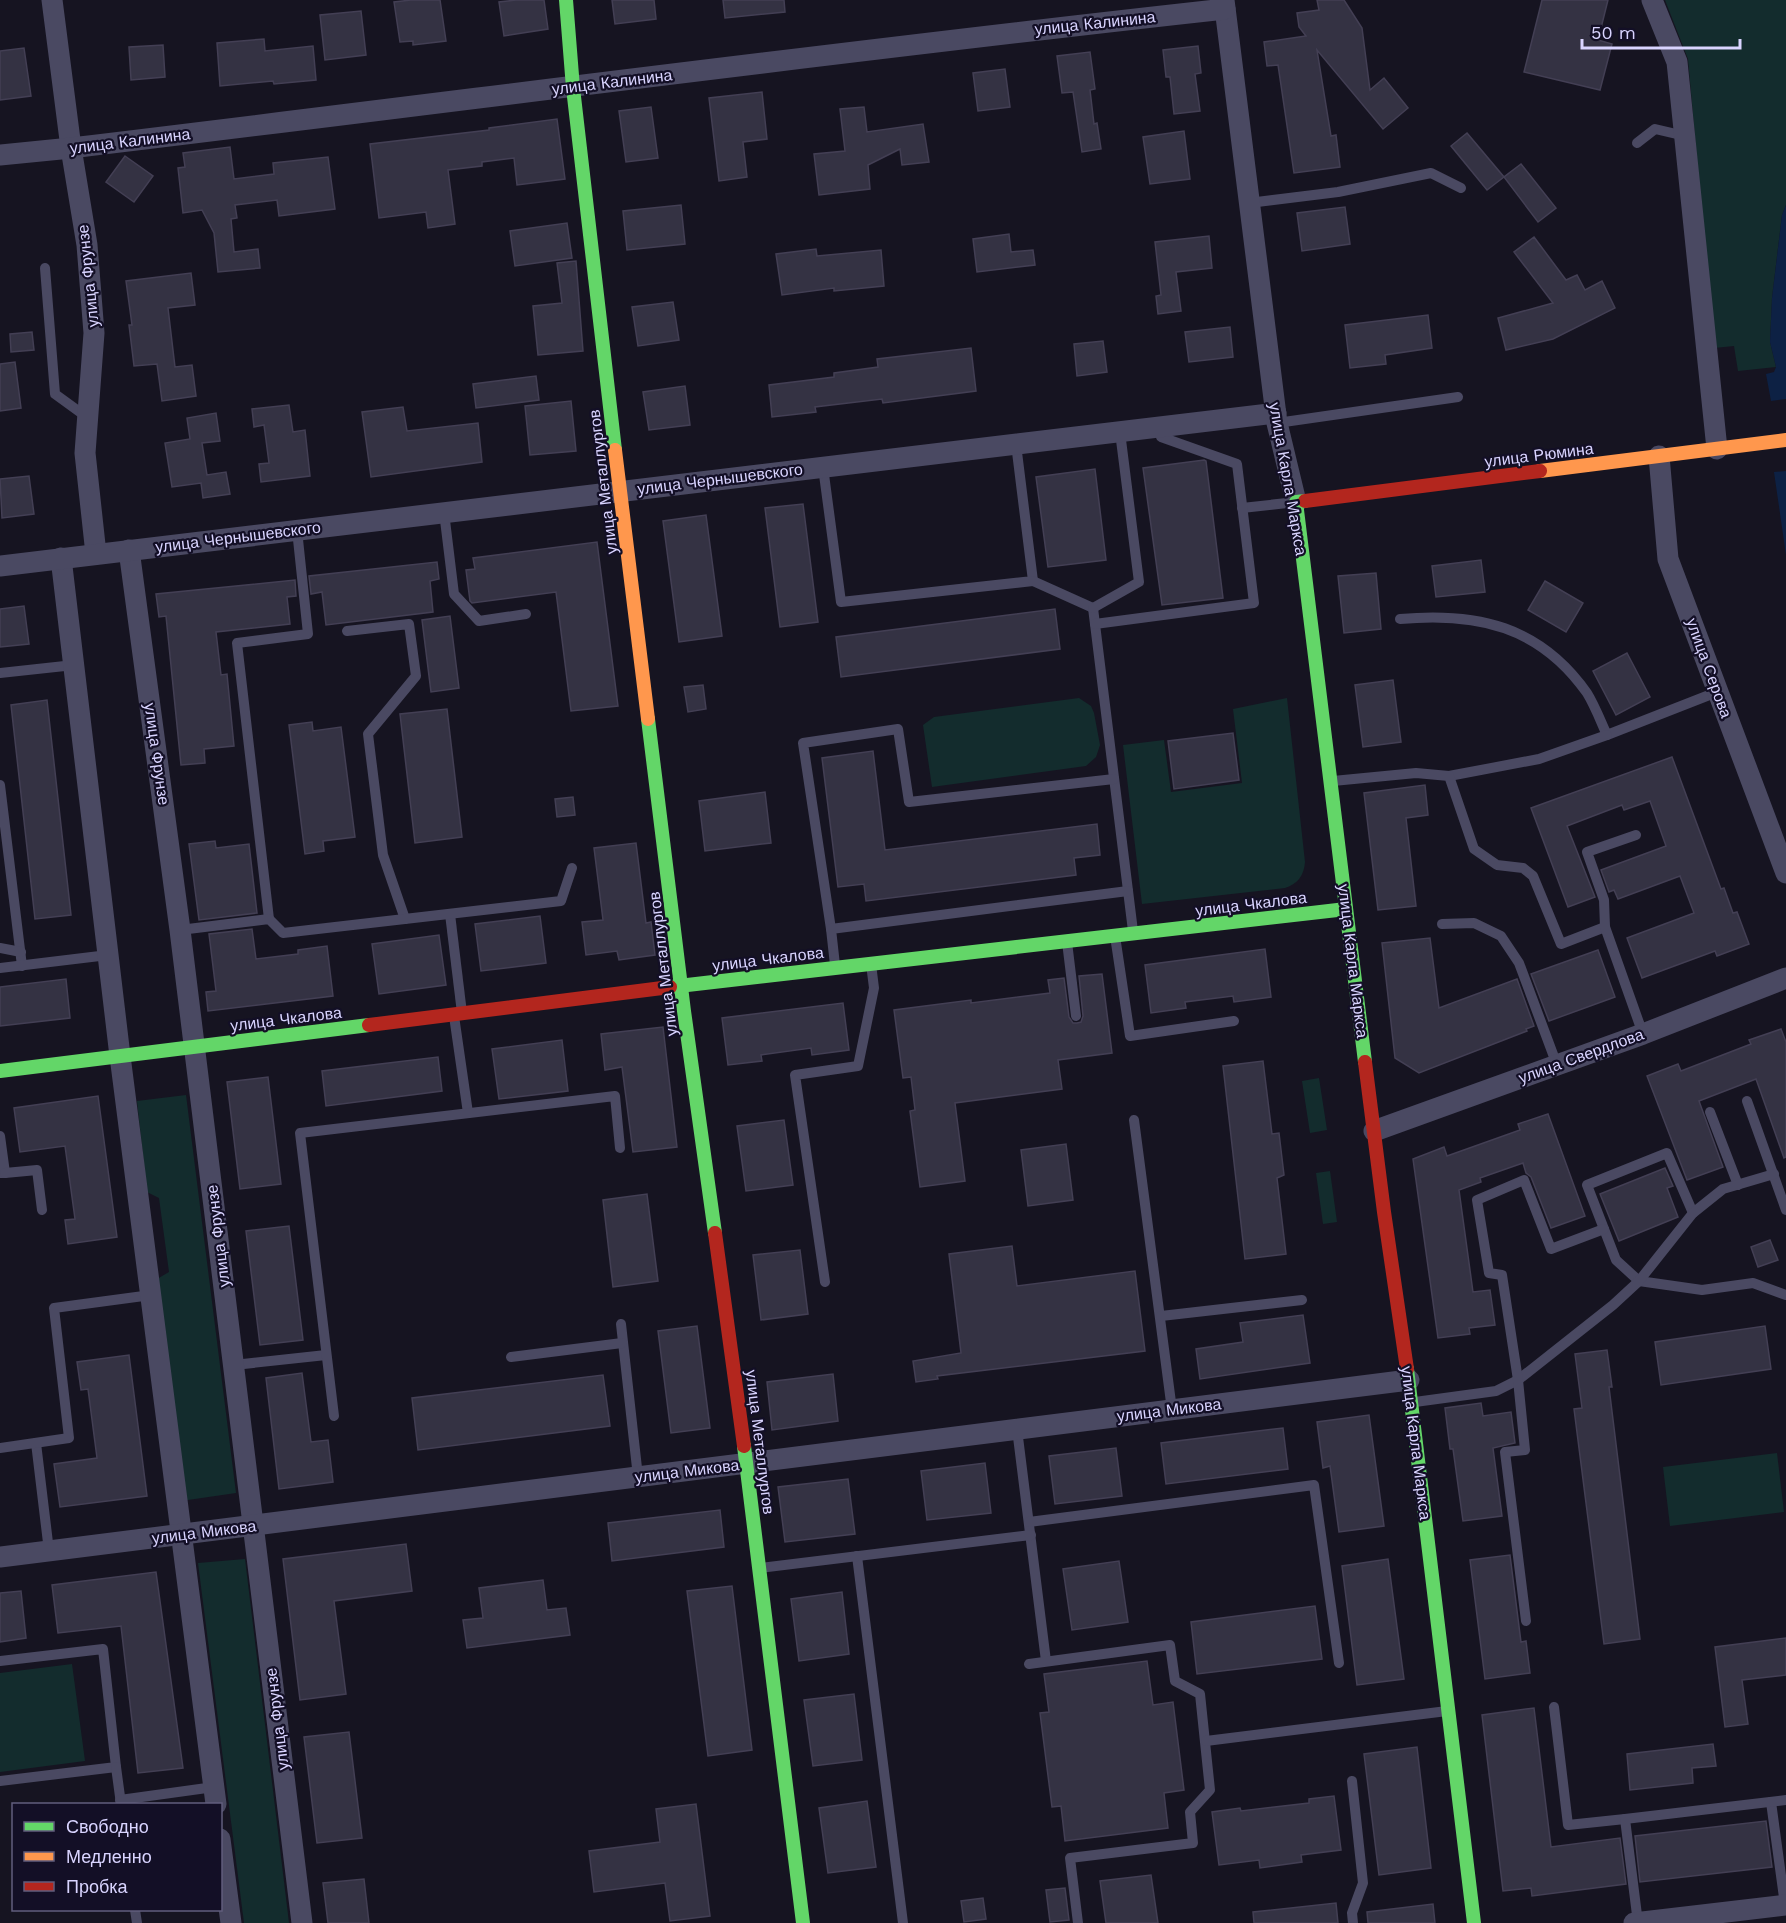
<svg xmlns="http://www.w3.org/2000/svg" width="1786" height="1923" font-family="'Work Sans',sans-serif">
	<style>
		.green { fill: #132c2d }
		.water { fill: #0d2144 }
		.building { fill: #343243; stroke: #433f54; stroke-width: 1.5 }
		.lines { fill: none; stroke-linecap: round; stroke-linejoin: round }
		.lane { stroke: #4a4962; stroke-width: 10 }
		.street { stroke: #4a4962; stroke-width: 21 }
		.fast { stroke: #63d668; stroke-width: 14 }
		.slow { stroke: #ff974d; stroke-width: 14 }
		.jam { stroke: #b3261e; stroke-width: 14 }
		.labels { text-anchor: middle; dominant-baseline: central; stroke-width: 4.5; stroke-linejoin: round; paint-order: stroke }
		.street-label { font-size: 16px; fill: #d9d4ff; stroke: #130f26 }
	</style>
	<rect width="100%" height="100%" fill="#161421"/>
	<g class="green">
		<polygon points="1665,0 1786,0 1786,205 1782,215 1772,298 1770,342 1776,367 1738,371 1734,346 1714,348 1688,59"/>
		<polygon points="1079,698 1091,706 1094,713 1100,745 1096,757 1086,766 932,787 923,725 934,717"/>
		<path d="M1287 698 1305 862C1304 875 1298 884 1285 888L1142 904 1123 745 1164 740 1171 792 1242 783 1233 709Z"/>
		<polygon points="1319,1078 1327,1130 1310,1133 1302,1081"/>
		<polygon points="186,1095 236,1493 181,1501 157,1279 169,1272 159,1198 147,1192 137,1101"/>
		<polygon points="1330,1171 1337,1222 1323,1224 1316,1173"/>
		<polygon points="1777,1453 1784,1512 1670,1526 1663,1467"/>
		<polygon points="245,1559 289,1923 244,1923 198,1563"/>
		<polygon points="72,1664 85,1761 0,1772 0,1673"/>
	</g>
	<g class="water">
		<polygon points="1786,205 1786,399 1771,401 1766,374 1774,372 1776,367 1770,342 1772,298 1782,215"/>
		<polygon points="1786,471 1786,555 1774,472"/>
	</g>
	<g class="building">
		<polygon points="411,0 440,0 446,41 413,45 413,41 400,42 394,2"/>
		<polygon points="516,0 544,0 548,29 504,36 499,2"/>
		<polygon points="612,0 654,0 656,19 615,24"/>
		<polygon points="723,0 784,0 785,12 725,18"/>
		<polygon points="1317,0 1344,0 1362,28 1370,90 1384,78 1408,108 1383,129 1317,50 1331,136 1336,135 1340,167 1294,173 1278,65 1267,66 1264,42 1306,36 1299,27 1297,13 1319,10"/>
		<polygon points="1542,0 1608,0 1598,40 1612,44 1600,90 1524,72"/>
		<polygon points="361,11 366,55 325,60 320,15"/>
		<polygon points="264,39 265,51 313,46 316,80 274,84 273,81 220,86 217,43"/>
		<polygon points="163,45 165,77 131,80 129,47"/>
		<polygon points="1198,46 1201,73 1195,74 1200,111 1174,114 1170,77 1166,77 1163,50"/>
		<polygon points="24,48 31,96 0,100 0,51"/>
		<polygon points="1090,52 1095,89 1090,90 1094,124 1097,123 1101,149 1082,152 1073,92 1062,93 1057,56"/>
		<polygon points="1005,69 1010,107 978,111 973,73"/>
		<polygon points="762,92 767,139 743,142 747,177 719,181 709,98"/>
		<polygon points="651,107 658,158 626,162 619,111"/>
		<polygon points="864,107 867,132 923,124 929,162 902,165 900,149 868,165 870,189 819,195 814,154 845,151 840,109"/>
		<polygon points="557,119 565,179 517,185 514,158 482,162 482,166 448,170 455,224 428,228 426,212 379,218 370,144 489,130 489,128"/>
		<polygon points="1184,131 1190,179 1150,184 1143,137"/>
		<polygon points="1467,133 1504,177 1487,190 1451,146"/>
		<polygon points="230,147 234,179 274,174 273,163 328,157 335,209 279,216 277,200 235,205 237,218 231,219 234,252 258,249 260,268 218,272 214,233 202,210 183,213 178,168 185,167 183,153"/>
		<polygon points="125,156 153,176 134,202 106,182"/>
		<polygon points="1521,164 1556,208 1538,222 1504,177"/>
		<polygon points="681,205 685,244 627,250 623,211"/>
		<polygon points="1345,207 1350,244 1302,251 1297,213"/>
		<polygon points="567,223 572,258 515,266 510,231"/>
		<polygon points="1009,234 1011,252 1033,250 1035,265 977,272 973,239"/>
		<polygon points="1209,236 1212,268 1176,272 1181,311 1158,314 1156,296 1161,295 1155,242"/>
		<polygon points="1534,237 1566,280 1577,275 1585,290 1602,281 1615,308 1553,339 1506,350 1498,318 1553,303 1514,252"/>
		<polygon points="816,249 817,256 881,250 884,286 834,291 834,288 782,295 776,254"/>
		<polygon points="576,261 583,351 538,355 533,306 562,303 557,263"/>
		<polygon points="191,273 195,305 168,308 175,367 192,365 196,396 162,401 157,364 134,366 129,325 132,325 126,281"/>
		<polygon points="673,302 679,340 638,346 632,307"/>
		<polygon points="1428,315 1432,348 1385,355 1386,364 1350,368 1345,325"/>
		<polygon points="1230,327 1233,357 1189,362 1185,332"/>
		<polygon points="32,332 34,350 11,352 10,334"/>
		<polygon points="1103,341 1107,372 1077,376 1074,344"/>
		<polygon points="971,348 976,391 883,403 882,399 815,407 816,412 772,417 769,385 834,377 834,373 878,367 877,359"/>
		<polygon points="15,362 21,408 0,411 0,364"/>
		<polygon points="536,376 539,400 476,408 473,384"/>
		<polygon points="685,386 690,425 649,430 643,392"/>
		<polygon points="571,401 576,451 530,455 525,406"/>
		<polygon points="289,405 293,432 305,430 310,476 261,482 259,464 269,463 264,425 254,427 252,409"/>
		<polygon points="403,407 407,431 478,423 482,462 371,477 362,412"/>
		<polygon points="216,413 220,441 202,443 207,475 226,472 230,494 203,498 201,483 172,487 165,443 190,439 187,418"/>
		<polygon points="1204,460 1206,461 1223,598 1162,605 1143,468"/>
		<polygon points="1095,469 1106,560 1048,567 1036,477"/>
		<polygon points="29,476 34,514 2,518 0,479"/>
		<polygon points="803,504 818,622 780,627 765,508"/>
		<polygon points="706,515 722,636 679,642 663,521"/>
		<polygon points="597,542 618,706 571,711 556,592 472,603 470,601 466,570 475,569 473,558"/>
		<polygon points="1481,560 1485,592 1436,597 1432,566"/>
		<polygon points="437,562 439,579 430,581 433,612 326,625 322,592 311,594 309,576"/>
		<polygon points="1376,573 1381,629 1344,633 1338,576"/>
		<polygon points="295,580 296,596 287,597 290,624 216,632 221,675 227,674 234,746 204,749 205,763 181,765 166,616 159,617 156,594"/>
		<polygon points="1545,581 1583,603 1566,632 1528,610"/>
		<polygon points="24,606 29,644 0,647 0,609"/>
		<polygon points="1055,609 1060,649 841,677 836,637"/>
		<polygon points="450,616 459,688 431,692 422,620"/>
		<polygon points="1627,653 1650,697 1616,715 1593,671"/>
		<polygon points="1393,680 1401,742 1363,747 1355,685"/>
		<polygon points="703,685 706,709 688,712 684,687"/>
		<polygon points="47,700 71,915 35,919 11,705"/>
		<polygon points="447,709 462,837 415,843 400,714"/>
		<polygon points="312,722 313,731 341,727 355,837 323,841 324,851 305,854 289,725"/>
		<polygon points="1233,733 1239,780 1174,789 1168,741"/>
		<polygon points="873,751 885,850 1097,824 1100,855 1074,858 1076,875 866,901 864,884 838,887 822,758"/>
		<polygon points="1672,757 1721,889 1724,888 1733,913 1737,912 1749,944 1717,956 1715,951 1642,978 1627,938 1694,913 1680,876 1618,899 1614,890 1609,892 1601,870 1666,846 1650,801 1624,810 1622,805 1567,826 1595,897 1568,907 1531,808"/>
		<polygon points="1425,785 1428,815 1406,818 1416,906 1378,910 1364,793"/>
		<polygon points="765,792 771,843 705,851 699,801"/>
		<polygon points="573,797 575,815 557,817 555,799"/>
		<polygon points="215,841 216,848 249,844 257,913 199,920 189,844"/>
		<polygon points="636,843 646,923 651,922 655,955 619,960 617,951 586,955 582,922 603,920 594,848"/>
		<polygon points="540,916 546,963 481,971 475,924"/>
		<polygon points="252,929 256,959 298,954 298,950 327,946 333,996 208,1011 206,992 216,991 209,934"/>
		<polygon points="439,935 446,985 379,994 372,944"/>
		<polygon points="1430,938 1439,1008 1517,979 1534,1026 1526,1029 1527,1031 1419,1073 1395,1058 1382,943"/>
		<polygon points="1265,949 1271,997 1234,1002 1233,996 1185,1002 1186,1008 1151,1013 1145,965"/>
		<polygon points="1598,950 1615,997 1549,1021 1531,974"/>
		<polygon points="1102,974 1112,1053 1058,1060 1062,1089 955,1103 965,1181 920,1187 910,1111 915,1110 911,1077 903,1078 894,1010 971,1000 971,1003 1050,993 1048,980 1064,978 1069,1017 1073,1023 1077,1023 1081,1022 1083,1016 1079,976"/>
		<polygon points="66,979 70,1018 0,1026 0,987"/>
		<polygon points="843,1003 849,1050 812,1055 811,1048 761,1055 762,1061 728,1065 722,1018"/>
		<polygon points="663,1027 677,1147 633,1152 622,1067 605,1070 601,1034"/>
		<polygon points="1781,1029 1786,1042 1786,1157 1784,1158 1756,1079 1699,1101 1723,1167 1687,1180 1647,1076 1678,1064 1681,1071 1751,1044 1749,1040"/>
		<polygon points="562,1040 568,1091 499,1099 492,1049"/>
		<polygon points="438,1057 442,1091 326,1106 322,1071"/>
		<polygon points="1263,1061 1272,1134 1279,1133 1284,1175 1277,1178 1286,1254 1245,1259 1223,1066"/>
		<polygon points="268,1077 281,1184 240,1189 227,1082"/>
		<polygon points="98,1096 117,1237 68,1244 65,1220 75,1219 65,1146 20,1152 14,1108"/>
		<polygon points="1548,1114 1585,1216 1551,1228 1531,1177 1526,1173 1523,1163 1480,1178 1481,1182 1459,1190 1473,1292 1490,1290 1495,1325 1469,1328 1470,1334 1438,1338 1413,1159 1444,1147 1447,1156 1520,1130 1518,1124"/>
		<polygon points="784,1120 793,1185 746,1191 737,1126"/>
		<polygon points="1066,1144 1073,1200 1028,1206 1021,1150"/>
		<polygon points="1665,1168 1673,1186 1667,1188 1678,1217 1619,1241 1600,1194"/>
		<polygon points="647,1194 658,1281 613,1287 603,1200"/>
		<polygon points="289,1226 303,1340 260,1345 246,1231"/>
		<polygon points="1770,1240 1778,1260 1758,1267 1751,1247"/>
		<polygon points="1012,1246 1017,1286 1135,1271 1145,1351 937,1376 938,1379 916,1382 913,1361 961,1353 949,1254"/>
		<polygon points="800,1250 808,1314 761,1320 753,1255"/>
		<polygon points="1303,1315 1310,1363 1200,1379 1196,1349 1243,1342 1240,1323"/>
		<polygon points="697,1326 710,1428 671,1433 658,1331"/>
		<polygon points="1765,1326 1771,1369 1661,1385 1655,1342"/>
		<polygon points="1607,1350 1612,1387 1609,1387 1640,1639 1604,1644 1574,1409 1582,1408 1575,1354"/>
		<polygon points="129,1355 147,1496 60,1507 54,1464 97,1458 88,1389 81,1390 77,1362"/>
		<polygon points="302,1373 311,1442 328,1440 333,1482 279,1489 266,1378"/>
		<polygon points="833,1374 838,1421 772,1430 767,1382"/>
		<polygon points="603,1375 610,1426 418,1450 412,1398"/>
		<polygon points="1481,1403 1483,1416 1511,1412 1515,1443 1493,1448 1502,1516 1463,1521 1453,1449 1450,1449 1445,1408"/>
		<polygon points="1369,1415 1384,1526 1339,1532 1330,1466 1323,1468 1317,1422"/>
		<polygon points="1283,1428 1288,1469 1166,1484 1161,1443"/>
		<polygon points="1116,1448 1122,1496 1055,1504 1049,1456"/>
		<polygon points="985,1463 991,1513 927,1520 921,1471"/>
		<polygon points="848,1479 855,1534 785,1542 778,1487"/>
		<polygon points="720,1510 724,1547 612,1561 608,1523"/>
		<polygon points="406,1544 412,1591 334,1601 346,1694 300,1700 283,1559"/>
		<polygon points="1510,1555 1521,1642 1526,1641 1530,1673 1485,1679 1470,1560"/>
		<polygon points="1388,1559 1404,1679 1357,1685 1342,1566"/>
		<polygon points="1119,1561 1128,1622 1072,1630 1063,1569"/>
		<polygon points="156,1572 183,1768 138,1773 121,1626 58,1633 52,1585"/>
		<polygon points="543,1580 547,1610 566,1608 570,1635 467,1648 463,1620 483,1618 479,1588"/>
		<polygon points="732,1586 752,1750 708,1756 687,1591"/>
		<polygon points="21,1591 26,1638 0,1642 0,1593"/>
		<polygon points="842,1592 849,1654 799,1661 791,1599"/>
		<polygon points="1315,1606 1322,1659 1197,1674 1191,1622"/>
		<polygon points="1786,1638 1786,1675 1742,1680 1748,1724 1725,1727 1715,1647"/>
		<polygon points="1147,1661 1153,1705 1173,1702 1184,1790 1164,1793 1168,1828 1065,1841 1061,1806 1052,1807 1040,1713 1049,1712 1044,1674"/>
		<polygon points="854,1694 862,1760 813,1766 804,1700"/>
		<polygon points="1534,1708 1551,1847 1620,1838 1626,1884 1532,1896 1531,1888 1503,1891 1482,1715"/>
		<polygon points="349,1732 362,1838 317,1843 304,1737"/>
		<polygon points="1713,1744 1716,1766 1692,1768 1693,1783 1630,1790 1627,1754"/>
		<polygon points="1417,1747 1431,1868 1379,1875 1364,1754"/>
		<polygon points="1334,1796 1341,1850 1301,1855 1302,1862 1260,1868 1259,1860 1219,1865 1212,1812 1240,1808 1241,1811 1309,1803 1309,1799"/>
		<polygon points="867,1801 876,1867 828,1873 819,1808"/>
		<polygon points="696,1804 710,1916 670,1921 665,1883 594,1892 589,1851 660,1842 656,1809"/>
		<polygon points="1766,1821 1772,1867 1640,1882 1635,1836"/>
		<polygon points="1151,1875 1158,1923 1106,1923 1100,1881"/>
		<polygon points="364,1879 369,1923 328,1923 323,1883"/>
		<polygon points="1065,1888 1069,1920 1050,1922 1046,1890"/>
		<polygon points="983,1898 986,1919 964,1922 961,1901"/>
		<polygon points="1336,1903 1338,1923 1254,1923 1253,1912"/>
		<polygon points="1433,1904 1435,1923 1368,1923 1367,1912"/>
	</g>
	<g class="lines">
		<g class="lane">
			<polyline points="1637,143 1655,129 1685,136"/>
			<polyline points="1249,203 1338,192 1431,173 1461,188"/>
			<polyline points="45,268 55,394 88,418"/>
			<polyline points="1277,423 1458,397"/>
			<polyline points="823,467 841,602 1033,581 1016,444"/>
			<polyline points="1242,508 1296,502"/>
			<polyline points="444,512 454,594 479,621 526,614"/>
			<polyline points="1033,581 1093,608"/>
			<polyline points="1093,608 1133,931"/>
			<polyline points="1093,608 1139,582 1120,432"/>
			<path d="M1400 619C1477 612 1540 626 1587 693 1595 706 1601 722 1607 735L1717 692"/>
			<polyline points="1095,624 1254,603 1237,464 1161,437 1159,427"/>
			<polyline points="347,631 409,624 416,676 368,734 383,855 405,919"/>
			<polyline points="0,673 74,665"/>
			<polyline points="1449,776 1539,759 1607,735"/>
			<polyline points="1333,781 1416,773 1449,776 1474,849 1497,865 1523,868 1533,876 1561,944 1605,927"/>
			<polyline points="0,785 22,966"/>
			<polyline points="1636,835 1587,852 1604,900 1605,927 1643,1034"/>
			<polyline points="450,914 462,1013"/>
			<polyline points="269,919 237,643 308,634 297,530"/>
			<polyline points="1442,924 1474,923 1501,936 1519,963 1557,1065"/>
			<polyline points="831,929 803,743 898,729 909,802 1114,779"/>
			<polyline points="180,930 269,919 283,933 561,901 572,868"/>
			<polyline points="1115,936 1130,1036 1234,1021"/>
			<polyline points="1067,942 1076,1016"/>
			<polyline points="0,948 21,952"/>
			<polyline points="835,965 831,929 1128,891"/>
			<polyline points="0,968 108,955"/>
			<polyline points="454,1016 468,1113"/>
			<polyline points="1747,1101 1786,1210"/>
			<polyline points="1710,1112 1738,1185"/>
			<polyline points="1134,1120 1172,1410"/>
			<polyline points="0,1136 5,1173 0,1173"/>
			<polyline points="5,1173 37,1170 42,1210"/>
			<polyline points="1693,1213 1667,1153 1587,1185 1616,1260 1639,1281 1702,1290 1753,1283 1786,1295"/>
			<polyline points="825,1282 795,1075 858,1066 874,988 871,964"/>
			<polyline points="1161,1316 1302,1300"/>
			<polyline points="621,1324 638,1477"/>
			<polyline points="511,1357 622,1343"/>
			<polyline points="234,1365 326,1355"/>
			<polyline points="1415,1402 1496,1391 1518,1380 1613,1305 1639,1281 1693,1213 1723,1189 1774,1174"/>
			<polyline points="334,1416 300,1133 615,1096 620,1148"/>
			<polyline points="1017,1429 1046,1661"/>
			<polyline points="36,1443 49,1551"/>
			<polyline points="0,1448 69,1438 54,1308 151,1295"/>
			<polyline points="1029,1522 1314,1485 1339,1663"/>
			<polyline points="857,1556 903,1923"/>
			<polyline points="760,1568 1031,1535"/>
			<polyline points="1526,1621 1505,1452 1525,1450 1518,1380 1502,1275 1489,1273 1477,1200 1524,1180 1551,1249 1604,1229"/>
			<polyline points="0,1661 103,1649 116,1767 0,1781"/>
			<polyline points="1029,1664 1170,1645 1175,1681 1200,1694 1210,1790 1190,1812 1193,1843 1070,1858 1078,1923"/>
			<polyline points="1554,1707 1568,1825 1625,1819"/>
			<polyline points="1206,1741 1447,1711"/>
			<polyline points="116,1767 121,1804"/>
			<polyline points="1352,1781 1363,1883 1352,1913 1353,1923"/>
			<polyline points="120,1800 214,1787"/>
			<polyline points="1771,1802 1785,1905"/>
			<polyline points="135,1910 137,1923"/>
			<polyline points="1638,1923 1625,1819 1786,1800"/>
		</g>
		<g class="street">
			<polyline points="52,0 71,148 87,245 94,333 85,453 96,554"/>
			<polyline points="1224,0 1277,423 1296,502"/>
			<polyline points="1652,0 1677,62 1717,449"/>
			<path d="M0 155 71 148C455 102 840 51 1225 9"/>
			<polyline points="1659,456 1668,559 1786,873"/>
			<polyline points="129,550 180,930 302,1923"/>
			<polyline points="61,558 120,1056 216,1804"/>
			<polyline points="0,566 1276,413"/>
			<polyline points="1374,1131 1643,1034 1786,978"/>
			<polyline points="0,1557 1409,1380"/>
			<polyline points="220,1839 231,1923"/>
			<polyline points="1634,1923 1786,1905"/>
		</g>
		<g class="fast">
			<polyline points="566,0 573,88 615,450"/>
			<polyline points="1305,501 1296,502 1365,1062"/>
			<polyline points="648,719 684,1011 715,1233"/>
			<polyline points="670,987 1346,909"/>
			<polyline points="0,1071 369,1025"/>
			<polyline points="1407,1369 1474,1923"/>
			<polyline points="744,1446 803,1923"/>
		</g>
		<g class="slow">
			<polyline points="615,450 648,719"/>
			<polyline points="1540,471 1786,440"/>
		</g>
		<g class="jam">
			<polyline points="1305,501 1540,471"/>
			<polyline points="369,1025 670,987"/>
			<polyline points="1365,1062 1384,1212 1407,1369"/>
			<polyline points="715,1233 744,1446"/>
		</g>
	</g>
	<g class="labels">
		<g class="street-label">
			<text transform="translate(1095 23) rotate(-6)">улица Калинина</text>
			<text transform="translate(612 82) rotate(-7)">улица Калинина</text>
			<text transform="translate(130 141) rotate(-7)">улица Калинина</text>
			<text transform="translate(88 276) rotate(-96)">улица Фрунзе</text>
			<text transform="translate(1539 455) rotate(-7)">улица Рюмина</text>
			<text transform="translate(720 479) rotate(-7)">улица Чернышевского</text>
			<text transform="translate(1288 479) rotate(80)">улица Карла Маркса</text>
			<text transform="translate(603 482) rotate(-97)">улица Металлургов</text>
			<text transform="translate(238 537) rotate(-7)">улица Чернышевского</text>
			<text transform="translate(1709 668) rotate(70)">улица Серова</text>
			<text transform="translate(157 754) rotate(82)">улица Фрунзе</text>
			<text transform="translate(1251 904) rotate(-7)">улица Чкалова</text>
			<text transform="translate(768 959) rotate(-7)">улица Чкалова</text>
			<text transform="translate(1353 961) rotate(83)">улица Карла Маркса</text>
			<text transform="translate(663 964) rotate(-97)">улица Металлургов</text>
			<text transform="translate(286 1019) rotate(-7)">улица Чкалова</text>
			<text transform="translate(1581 1056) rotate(-20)">улица Свердлова</text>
			<text transform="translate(218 1236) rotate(-97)">улица Фрунзе</text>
			<text transform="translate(1169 1410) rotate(-7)">улица Микова</text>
			<text transform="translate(760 1442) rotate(83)">улица Металлургов</text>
			<text transform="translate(1416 1443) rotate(83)">улица Карла Маркса</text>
			<text transform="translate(687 1471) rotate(-7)">улица Микова</text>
			<text transform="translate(204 1532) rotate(-7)">улица Микова</text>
			<text transform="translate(277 1719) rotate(-97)">улица Фрунзе</text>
		</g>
	</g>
	<rect x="12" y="1803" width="210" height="108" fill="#130f26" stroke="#625e7d" stroke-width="1.5"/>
	<rect x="24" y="1822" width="30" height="9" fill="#63d668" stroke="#625e7d" stroke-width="1.5"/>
	<text x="66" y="1833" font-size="18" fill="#d9d4ff">Свободно</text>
	<rect x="24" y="1852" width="30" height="9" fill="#ff974d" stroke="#625e7d" stroke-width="1.5"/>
	<text x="66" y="1863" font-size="18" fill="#d9d4ff">Медленно</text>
	<rect x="24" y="1882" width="30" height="9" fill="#b3261e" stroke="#625e7d" stroke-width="1.5"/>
	<text x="66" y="1893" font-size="18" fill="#d9d4ff">Пробка</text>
	<path d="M1582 39v9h158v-9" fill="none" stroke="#d9d4ff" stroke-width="3"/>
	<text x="1591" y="39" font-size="18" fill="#d9d4ff" stroke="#130f26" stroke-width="4.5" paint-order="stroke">50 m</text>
</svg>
